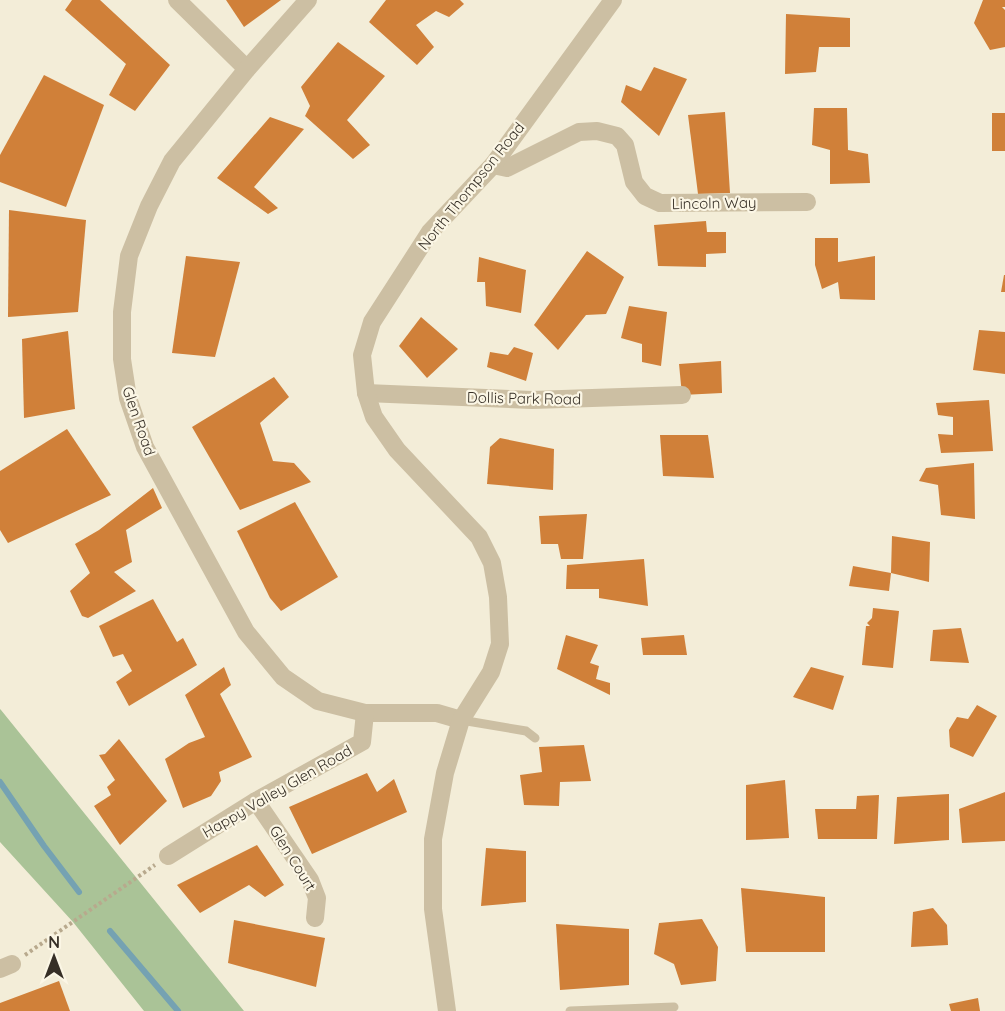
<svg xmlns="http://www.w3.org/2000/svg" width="1005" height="1011" font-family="Quicksand,sans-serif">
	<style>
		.green { fill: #aac397 }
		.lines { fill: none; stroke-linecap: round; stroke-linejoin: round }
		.stream { stroke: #75a2b2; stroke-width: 6 }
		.building { fill: #d08039 }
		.path { stroke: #b8a98d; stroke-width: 4; stroke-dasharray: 3 3; stroke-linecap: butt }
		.lane { stroke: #ccbfa3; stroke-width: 9 }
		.street { stroke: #ccbfa3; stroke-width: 18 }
		.labels { text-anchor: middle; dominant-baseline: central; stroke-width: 4.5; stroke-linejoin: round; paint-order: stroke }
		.street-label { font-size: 15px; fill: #362f26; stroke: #fbf6e5 }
	</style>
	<rect width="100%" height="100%" fill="#f3edd8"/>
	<polygon class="green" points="0,709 1,710 244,1011 144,1011 73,922 0,842"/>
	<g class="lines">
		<g class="stream">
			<polyline points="0,782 44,846 79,892"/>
			<polyline points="110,931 178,1011"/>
		</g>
	</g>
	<g class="building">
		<polygon points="72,0 100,0 170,65 135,111 109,95 126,64 65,10"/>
		<polygon points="226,0 281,0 244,27"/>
		<polygon points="386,0 460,0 464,4 449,17 436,11 416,25 434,47 417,65 369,22"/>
		<polygon points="983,0 1005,0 1005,7 1002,7 1005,10 1005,47 990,50 974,23"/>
		<polygon points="786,14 850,18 850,47 819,47 816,72 785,74"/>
		<polygon points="338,42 385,76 347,120 370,145 353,159 305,116 310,106 301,87"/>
		<polygon points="654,67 687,79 659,136 621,102 626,85 641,91"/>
		<polygon points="44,75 104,105 66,207 0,182 0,155"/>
		<polygon points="814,108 847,108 848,150 868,154 870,183 830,184 830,150 812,145"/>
		<polygon points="725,112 730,193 698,194 688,115"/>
		<rect x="992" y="113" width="13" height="38"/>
		<polygon points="270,117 304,129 254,187 278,208 268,214 217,178"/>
		<polygon points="9,210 86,220 78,312 8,317"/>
		<polygon points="706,221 707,232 726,232 726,253 706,254 706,267 658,266 654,225"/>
		<polygon points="815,238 838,238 838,262 875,256 875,300 840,299 838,282 822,289 815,265"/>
		<polygon points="587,251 624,277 606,314 586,315 558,350 534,325"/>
		<polygon points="186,256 240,262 215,357 172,353"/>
		<polygon points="479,257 526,270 521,313 486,306 485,282 477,282"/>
		<polygon points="1004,275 1005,275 1005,292 1001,292"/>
		<polygon points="629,306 667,312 661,366 642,362 642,344 621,338"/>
		<polygon points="421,317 458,349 427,378 399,346"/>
		<polygon points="979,330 1005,332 1005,374 973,370"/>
		<polygon points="68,331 75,409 24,418 22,339"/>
		<polygon points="514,347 533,353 526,381 487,367 490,352 508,355"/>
		<polygon points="721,361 722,393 682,395 679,364"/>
		<polygon points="274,377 289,397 260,423 273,461 294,463 311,482 240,510 192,427"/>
		<polygon points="989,400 993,451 941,453 938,434 953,435 953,417 938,415 936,403"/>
		<polygon points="67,429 111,495 8,543 0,530 0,471"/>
		<polygon points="660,435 708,435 714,478 663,476"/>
		<polygon points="500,438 554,449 553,490 487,484 490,447"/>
		<polygon points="974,463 975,519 941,515 938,485 919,481 926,468"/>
		<polygon points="153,488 162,508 126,530 132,562 114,572 136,591 88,618 82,616 70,591 90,573 75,544 99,530"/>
		<polygon points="295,502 338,577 281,611 270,598 237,531"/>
		<polygon points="587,514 583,559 561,559 558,544 541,544 539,516"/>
		<polygon points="892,536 930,542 929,582 891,573 889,591 849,586 853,566 891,573"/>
		<polygon points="644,559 648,606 599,598 599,589 566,589 567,565"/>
		<polygon points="153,599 177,642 183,638 197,665 129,706 116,682 132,671 123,654 113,657 99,626"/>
		<polygon points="873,608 899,611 893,668 862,665 866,626 870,626 867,623 872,618"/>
		<polygon points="961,628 969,663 930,661 933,630"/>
		<polygon points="566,635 598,645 590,663 599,666 596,679 610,683 610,695 557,669"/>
		<polygon points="684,635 687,655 643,655 641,638"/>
		<polygon points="224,667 231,685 220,694 252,757 219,772 221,781 211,796 183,808 165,759 189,743 205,737 185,695"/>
		<polygon points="811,667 844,676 833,710 793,697"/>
		<polygon points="977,705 997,716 973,757 950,747 949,730 957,717 968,719"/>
		<polygon points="119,739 167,801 120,845 94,806 111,795 107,787 115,780 99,755 105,754"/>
		<polygon points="584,745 591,781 560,782 559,806 524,805 520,775 542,772 539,747"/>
		<polygon points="367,773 377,792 394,779 407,812 312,854 289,807"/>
		<polygon points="785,780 789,838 746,840 746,785"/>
		<polygon points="1005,792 1005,841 962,843 959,809"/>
		<polygon points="949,794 949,840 894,844 897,797"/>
		<polygon points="879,795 877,839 818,839 815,809 856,809 857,796"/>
		<polygon points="257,845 284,885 265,897 249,885 200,913 177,885"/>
		<polygon points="486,848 526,851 526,902 481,906"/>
		<polygon points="741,888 825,897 825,952 746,952"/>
		<polygon points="933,908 947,925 948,945 911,947 913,912"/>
		<polygon points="702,919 718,947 716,981 681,985 674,964 654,954 659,923"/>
		<polygon points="234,920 325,938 316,987 228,963"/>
		<polygon points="556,924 629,929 629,985 560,990"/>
		<polygon points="59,981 70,1011 0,1011 0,1003"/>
		<polygon points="978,998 980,1011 951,1011 949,1004"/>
	</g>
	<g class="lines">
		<polyline class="path" points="25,955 155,865"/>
		<g class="lane">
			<polyline points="461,720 526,731 535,738"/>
			<polyline points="570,1011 674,1007"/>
		</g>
		<g class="street">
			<polyline points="177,0 247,69"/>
			<polyline points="308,0 247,69 172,161 149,206 129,256 122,312 122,359 128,398 145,447 246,632 283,677 318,701 365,713 437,713 461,720"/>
			<polyline points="493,165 507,168 579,132 597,131 617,136 625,145 634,182 645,196 660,203 807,202"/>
			<polyline points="366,393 532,400 682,395"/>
			<polyline points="256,801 310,880 317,898 315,918"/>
			<polyline points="168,856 256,801 362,742 365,713"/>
			<polyline points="0,969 12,964"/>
			<polyline points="447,1011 433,909 433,839 445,773 461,720 491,672 500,644 498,597 492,563 479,537 397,450 374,417 366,393 362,355 372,322 430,232 493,165 613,0"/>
		</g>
	</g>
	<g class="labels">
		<g class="street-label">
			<text transform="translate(471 186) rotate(-51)">North Thompson Road</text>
			<text transform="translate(714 203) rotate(-1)">Lincoln Way</text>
			<text transform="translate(524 398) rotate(1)">Dollis Park Road</text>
			<text transform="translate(139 421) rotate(71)">Glen Road</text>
			<text transform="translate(277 791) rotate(-30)">Happy Valley Glen Road</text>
			<text transform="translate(293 858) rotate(58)">Glen Court</text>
		</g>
	</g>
	<g transform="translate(54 957)" stroke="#fbf6e5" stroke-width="4.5" paint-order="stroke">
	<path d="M0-4.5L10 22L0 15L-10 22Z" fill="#362f26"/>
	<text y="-9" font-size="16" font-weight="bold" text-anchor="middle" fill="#362f26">N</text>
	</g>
</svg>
